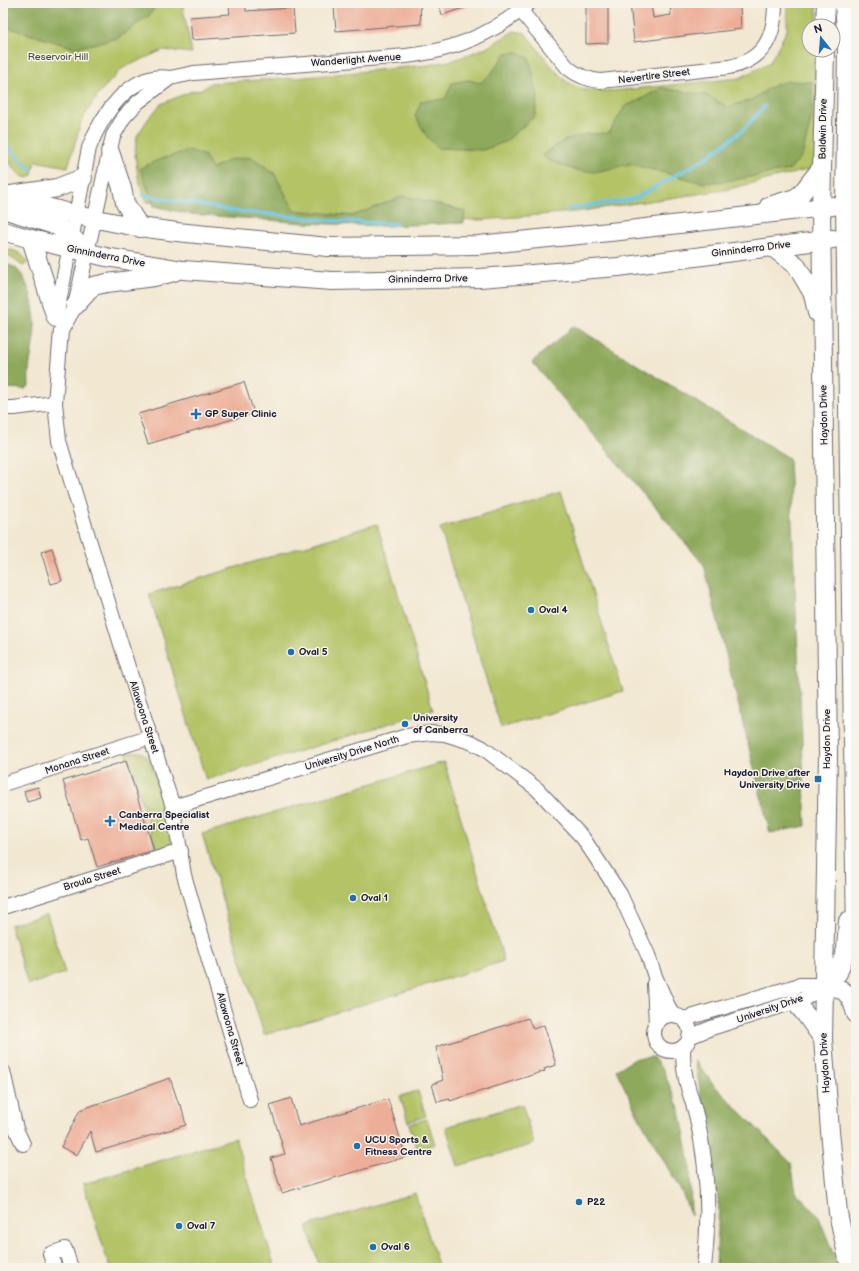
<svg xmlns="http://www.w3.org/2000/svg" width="859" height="1271" font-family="'Balsamiq Sans',sans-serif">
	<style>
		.green { fill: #b3c366; stroke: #6a7250 }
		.forest { fill: #8ea95b; stroke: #58664b }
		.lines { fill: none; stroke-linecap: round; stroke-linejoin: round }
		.stream { stroke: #6ac5e8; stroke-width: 3.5 }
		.building { fill: #edae98 }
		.minor-casing { stroke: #6b6770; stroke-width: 16 }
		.major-casing { stroke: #6b6770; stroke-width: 20 }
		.minor { stroke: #fff; stroke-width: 14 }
		.major { stroke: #fff; stroke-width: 18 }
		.poi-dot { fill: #1f6fb2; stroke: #f7f3e8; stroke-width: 1.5 }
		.labels { text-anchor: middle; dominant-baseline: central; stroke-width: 3; stroke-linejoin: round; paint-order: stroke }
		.park-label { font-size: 10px; fill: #4e5248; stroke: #f7f3e8 }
		.street-label { font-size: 10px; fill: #22223b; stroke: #f7f3e8 }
		.poi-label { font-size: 10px; font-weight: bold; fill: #22223b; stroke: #f7f3e8; text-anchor: start }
	</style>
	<rect width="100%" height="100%" fill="#f7f3e8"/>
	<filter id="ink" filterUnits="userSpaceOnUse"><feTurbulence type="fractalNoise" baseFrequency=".025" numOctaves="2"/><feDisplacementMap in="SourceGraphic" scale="8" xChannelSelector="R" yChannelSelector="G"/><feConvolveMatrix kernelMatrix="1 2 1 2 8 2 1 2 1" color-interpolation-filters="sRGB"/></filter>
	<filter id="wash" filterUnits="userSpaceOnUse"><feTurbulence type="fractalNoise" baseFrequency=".012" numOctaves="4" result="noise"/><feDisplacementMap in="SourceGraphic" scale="16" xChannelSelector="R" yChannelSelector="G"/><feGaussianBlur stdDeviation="0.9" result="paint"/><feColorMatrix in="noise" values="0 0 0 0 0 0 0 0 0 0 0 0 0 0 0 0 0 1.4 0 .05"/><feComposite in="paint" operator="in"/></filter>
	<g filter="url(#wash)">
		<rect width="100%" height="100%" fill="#f2e8d2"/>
		<g class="green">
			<polygon points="3,3 182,3 192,53 163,50 123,68 101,91 82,119 68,167 35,161 32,175 28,178 21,176 3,156"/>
			<polygon points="787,3 817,3 817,26 809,26 809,50 817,50 815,168 725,190 574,212 482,220 371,217 146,202 138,177 135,154 137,136 148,119 161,104 189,92 203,89 210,83 295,78 429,65 454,60 488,47 514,31 525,33 553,68 567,82 584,90 613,91 740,78 770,62 787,30"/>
			<path d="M11 250C19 252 24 255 27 263L23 266 4 253 6 251Z"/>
			<polygon points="561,491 623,691 501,728 440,528"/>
			<polygon points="377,524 433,710 206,780 149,594"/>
			<path d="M132 752C141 751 145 753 150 761 156 779 174 825 172 842 171 846 168 849 165 852H157L128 759 127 753Z"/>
			<polygon points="444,762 504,961 264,1035 202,834"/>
			<polygon points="47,914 65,973 28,985 10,925"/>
			<polygon points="418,1091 426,1116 408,1122 400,1096"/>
			<polygon points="522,1104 534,1144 458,1166 446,1127"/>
			<polygon points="427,1119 435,1144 417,1150 409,1124"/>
			<polygon points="235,1138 275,1268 110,1268 83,1184"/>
			<polygon points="415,1193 439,1268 320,1268 307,1226"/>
		</g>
		<g class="forest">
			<polygon points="3,3 156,3 151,14 118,38 75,48 3,26"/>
			<polygon points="518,52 529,58 538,96 535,116 505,142 483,150 438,148 428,138 415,116 421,101 445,99 452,83 469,80 480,83 491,74 506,53"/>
			<polygon points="788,81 812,82 812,116 802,156 789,170 734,180 704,183 630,164 595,172 574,170 548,160 542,155 565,140 586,134 609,133 625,106 638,101 661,88 706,95 728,107 751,100 774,85"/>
			<polygon points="190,150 205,156 212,169 228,160 252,157 274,173 294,210 352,216 404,196 465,211 464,223 384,226 305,223 189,214 154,206 140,168 161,159"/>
			<path d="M3 265C6 265 10 265 12 266 28 273 35 309 35 324 35 345 27 364 29 386L25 389 3 388Z"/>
			<polygon points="574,326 789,458 806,826 770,833 704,565 532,362"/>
			<polygon points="653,1057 664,1072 680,1111 690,1163 691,1216 682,1193 639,1117 616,1070 637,1058"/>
			<polygon points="695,1060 713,1084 791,1163 796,1192 818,1215 839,1268 716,1268 719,1205"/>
		</g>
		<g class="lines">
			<g class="stream">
				<polyline points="3,142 31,170"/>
				<polyline points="143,195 234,211 338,221 396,224"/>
				<polyline points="568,209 634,199 706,158 743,130 765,106"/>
			</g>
		</g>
		<g id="blocks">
			<g class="building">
				<polygon points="367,3 420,3 421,24 336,31 334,6"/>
				<polygon points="439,3 473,3 473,5 442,15"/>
				<polygon points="586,3 608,3 608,43 586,44"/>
				<polygon points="630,3 651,3 653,18 671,15 670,3 740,3 741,29 634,42"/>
				<polygon points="246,5 246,11 293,8 295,33 192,40 190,17 230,14 229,6"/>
				<polygon points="244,382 254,413 148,444 138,414"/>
				<polygon points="52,548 62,581 51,584 41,552"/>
				<polygon points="126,761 154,850 97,867 88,838 81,840 63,781"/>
				<polygon points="38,787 41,798 27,802 24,791"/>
				<polygon points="528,1018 533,1029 544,1025 556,1065 544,1069 545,1071 450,1101 450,1099 437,1102 432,1084 443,1080 436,1047"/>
				<polygon points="170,1078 179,1105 181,1105 186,1125 96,1152 90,1131 77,1155 61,1147 80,1110"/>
				<polygon points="291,1098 299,1126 388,1099 406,1157 282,1193 271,1158 285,1154 270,1105"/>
			</g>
		</g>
	</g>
	<g filter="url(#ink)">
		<use href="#blocks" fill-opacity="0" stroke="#6b6770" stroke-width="1"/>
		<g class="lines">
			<g class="minor-casing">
				<g id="minor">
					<path d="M521 11 568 68C578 76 588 80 601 81L729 67C764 60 775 37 775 3"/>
					<path d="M56 318 89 148C101 116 130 71 170 78"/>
					<polyline points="3,408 14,408 55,403"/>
					<polyline points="3,784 151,737"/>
					<polyline points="173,807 407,736 431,733 445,734 471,742 483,748 537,789 583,838 620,894 648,955 654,974 672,1015"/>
					<polyline points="3,907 181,851"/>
					<polyline points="654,983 656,1024"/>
					<circle cx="672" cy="1033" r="18"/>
					<polyline points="684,1019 800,985 824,985"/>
					<polyline points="689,1037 711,1028 804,999 824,985"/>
					<path d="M683 1047C683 1056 683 1065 685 1074 687 1089 694 1104 697 1119 708 1168 710 1218 704 1268"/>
					<polyline points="3,1071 16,1129 23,1144"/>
					<path d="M250 1100 184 875 173 807 127 664 59 441 55 403 61 331 75 306 113 136 124 117 138 102 170 78 194 73 406 56C453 51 494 34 529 3"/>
					<polyline points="55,1268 50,1254 65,1249 71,1268"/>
				</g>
			</g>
			<g class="major-casing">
				<g id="major">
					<polyline points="844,3 847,45 845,205 856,937"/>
					<polyline points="825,26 826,3"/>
					<polyline points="825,50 821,208 828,755 823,1039 830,1131 838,1213 850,1268"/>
					<polyline points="110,152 122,188 125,203 140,228"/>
					<polyline points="3,195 76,215 132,226 177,232 328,247 478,245 620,231 833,206"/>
					<polyline points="11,195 57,188 83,178"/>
					<polyline points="769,206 795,198 801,194 822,167"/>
					<polyline points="3,209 57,226 72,237 87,253"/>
					<polyline points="3,231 31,239 106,257 183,270 332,281 480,278 618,267 833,239"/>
					<polyline points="31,239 56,318"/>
					<polyline points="772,247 796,265 813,294 817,313"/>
					<polyline points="75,306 93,286 107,283 154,277 174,272"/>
					<polyline points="824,985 838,973 846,950 848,921"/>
					<path d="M824 985C844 987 851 994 856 1014"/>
					<polyline points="795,1002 806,1015 823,1039"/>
				</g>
			</g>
			<use href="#minor" class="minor"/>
			<use href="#major" class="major"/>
		</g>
	</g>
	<g class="poi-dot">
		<path d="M194 408h4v4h4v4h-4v4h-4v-4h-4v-4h4z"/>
		<circle cx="531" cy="610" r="4"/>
		<circle cx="291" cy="652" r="4"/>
		<circle cx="405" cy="724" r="4"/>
		<rect x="814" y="775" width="8" height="8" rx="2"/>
		<path d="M108 815h4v4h4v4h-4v4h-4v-4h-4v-4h4z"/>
		<circle cx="353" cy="898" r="4"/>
		<circle cx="357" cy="1146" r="4"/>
		<circle cx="579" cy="1202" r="4"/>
		<circle cx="179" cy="1226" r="4"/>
		<circle cx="373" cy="1247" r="4"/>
	</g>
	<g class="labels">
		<g class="park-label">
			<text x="58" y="57">Reservoir Hill</text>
		</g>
		<g class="street-label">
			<text transform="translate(356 60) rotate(-4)">Wanderlight Avenue</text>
			<text transform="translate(654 76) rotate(-7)">Nevertire Street</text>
			<text transform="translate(823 129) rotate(-89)">Baldwin Drive</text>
			<text transform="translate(751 249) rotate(-7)">Ginninderra Drive</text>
			<text transform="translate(106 256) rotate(11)">Ginninderra Drive</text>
			<text transform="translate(428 279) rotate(-1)">Ginninderra Drive</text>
			<text transform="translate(824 415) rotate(-91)">Haydon Drive</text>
			<text transform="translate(144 717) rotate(72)">Allawoona Street</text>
			<text transform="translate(827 739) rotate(-90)">Haydon Drive</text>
			<text transform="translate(352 753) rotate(-17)">University Drive North</text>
			<text transform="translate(77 761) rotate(-18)">Monana Street</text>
			<text transform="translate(92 879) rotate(-17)">Broula Street</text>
			<text transform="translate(770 1009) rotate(-19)">University Drive</text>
			<text transform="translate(230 1029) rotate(74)">Allawoona Street</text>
			<text transform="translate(825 1063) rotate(-93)">Haydon Drive</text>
		</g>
		<g class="poi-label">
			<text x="205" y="414">GP Super Clinic</text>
			<text x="539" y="610">Oval 4</text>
			<text x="299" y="652">Oval 5</text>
			<text x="413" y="718">University<tspan x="413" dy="12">of Canberra</tspan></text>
			<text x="810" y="773" text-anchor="end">Haydon Drive after<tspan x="810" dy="12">University Drive</tspan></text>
			<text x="119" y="815">Canberra Specialist<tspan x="119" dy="12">Medical Centre</tspan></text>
			<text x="361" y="898">Oval 1</text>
			<text x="365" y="1140">UCU Sports &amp;<tspan x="365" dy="12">Fitness Centre</tspan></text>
			<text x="587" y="1202">P22</text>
			<text x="187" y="1226">Oval 7</text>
			<text x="381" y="1247">Oval 6</text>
		</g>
	</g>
	<rect width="859" height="1271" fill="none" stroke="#f7f3e8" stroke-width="16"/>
	<g transform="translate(821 38) rotate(343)"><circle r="19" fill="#f7f3e8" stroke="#a29fa3"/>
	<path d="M0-3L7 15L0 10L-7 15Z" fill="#1f6fb2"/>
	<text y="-6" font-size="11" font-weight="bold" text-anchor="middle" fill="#22223b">N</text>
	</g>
</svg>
